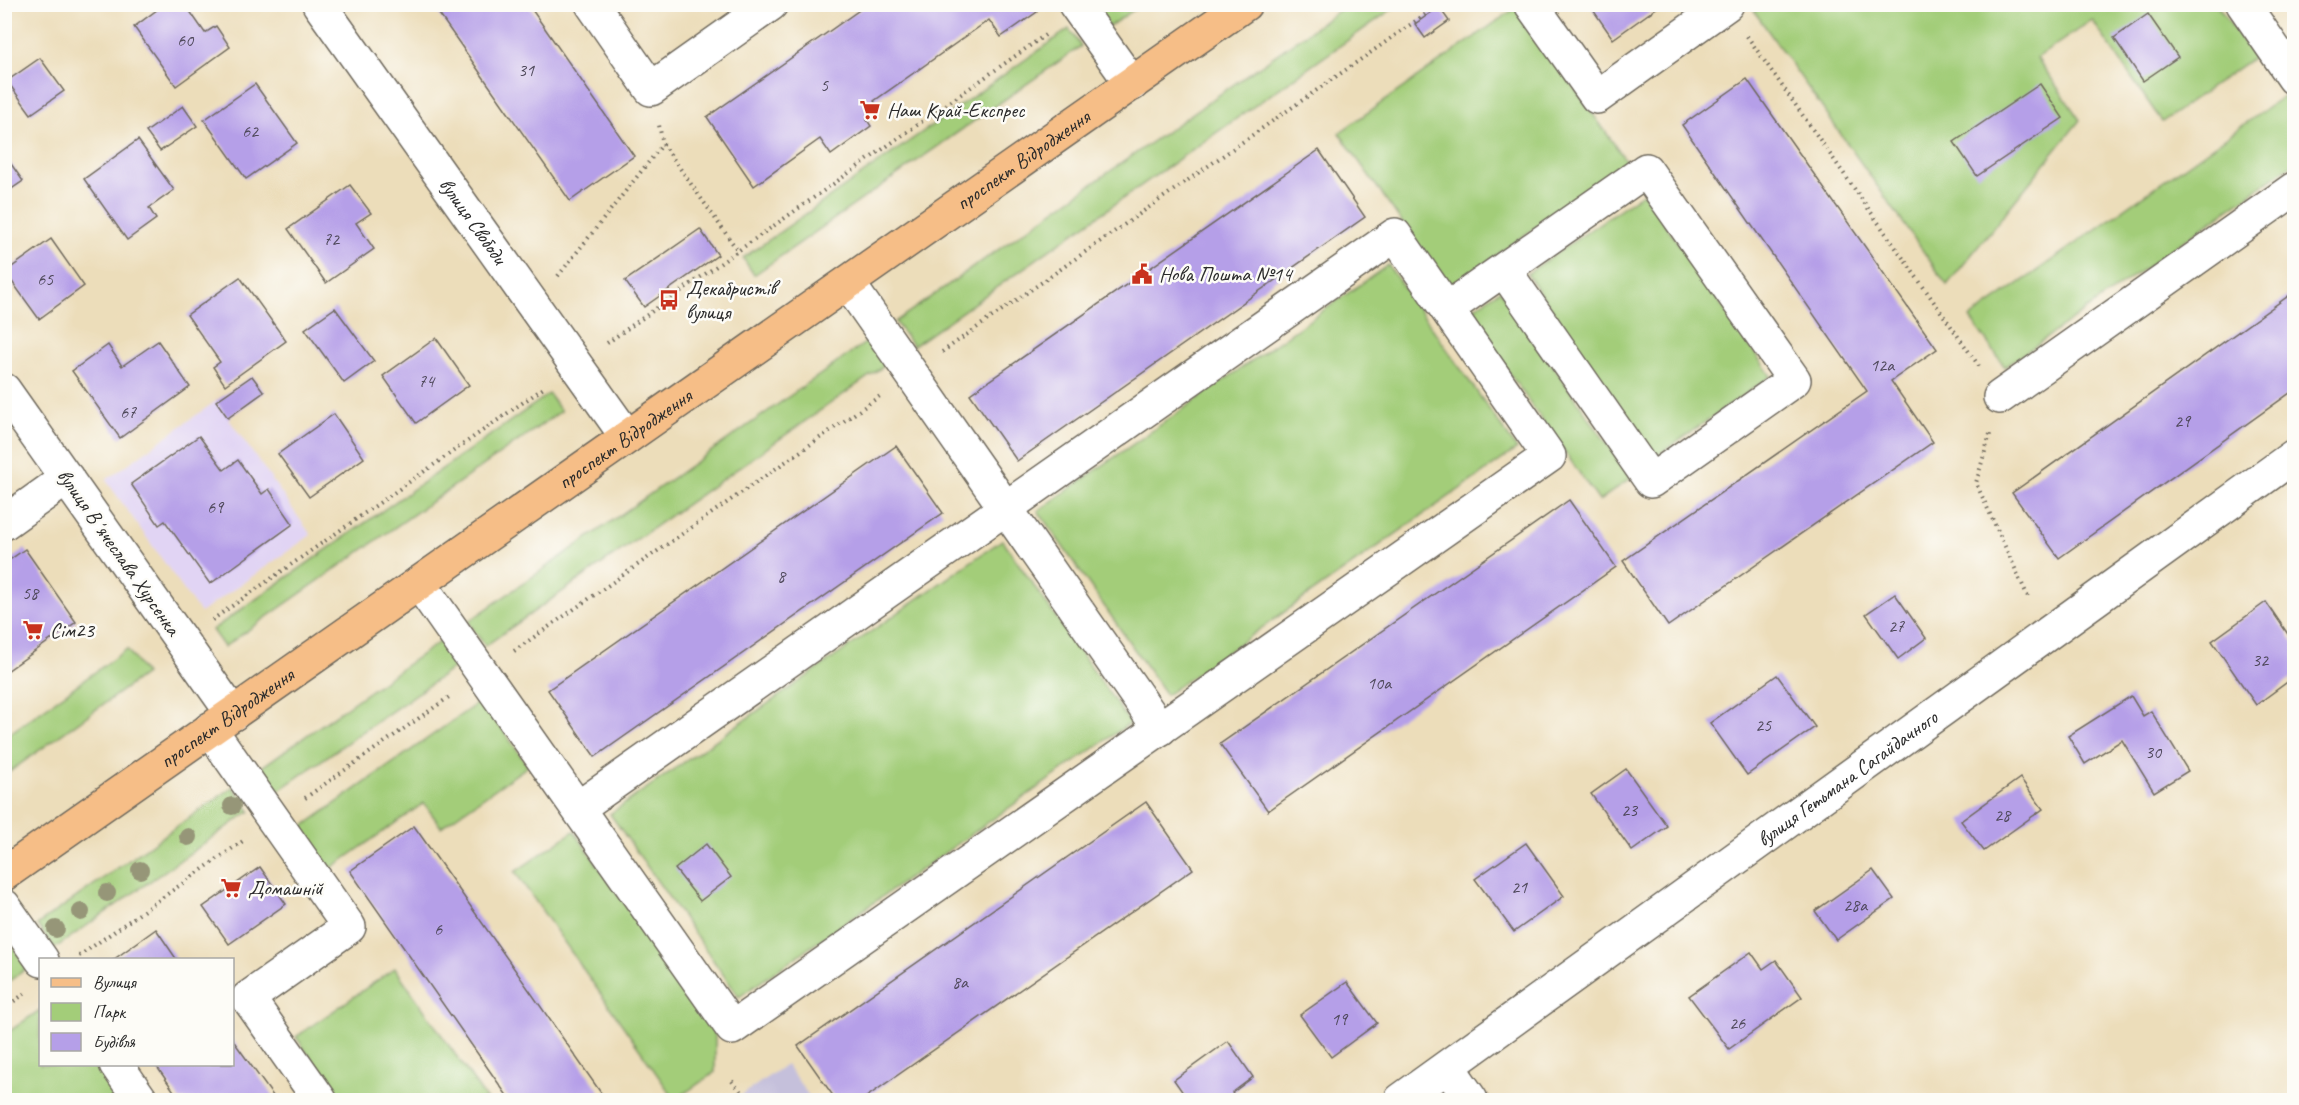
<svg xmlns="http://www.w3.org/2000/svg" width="2299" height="1105" font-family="Caveat,sans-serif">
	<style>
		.built { fill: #e1d4f4 }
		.industrial { fill: #c5c0db }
		.green { fill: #a3cd79; stroke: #677c52; stroke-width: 1.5 }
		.building { fill: #b59fe8 }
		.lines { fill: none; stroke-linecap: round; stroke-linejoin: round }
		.minor-casing { stroke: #6f695d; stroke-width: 36 }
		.major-casing { stroke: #6f695d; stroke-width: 36 }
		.path { stroke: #6f695d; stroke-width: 4; stroke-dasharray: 1.5 4.5; stroke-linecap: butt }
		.minor { stroke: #fff; stroke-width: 33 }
		.major { stroke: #f6be87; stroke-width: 33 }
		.tree { fill: #969678 }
		.labels { text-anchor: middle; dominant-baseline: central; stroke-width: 5; stroke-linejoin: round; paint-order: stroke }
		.number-label { font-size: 18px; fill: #4e485a }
		.poi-label { font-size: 21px; fill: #2b2b2b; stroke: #fdfcf7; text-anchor: start }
		.street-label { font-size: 21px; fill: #2b2b2b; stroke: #fdfcf7 }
	</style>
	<rect width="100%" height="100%" fill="#fdfcf7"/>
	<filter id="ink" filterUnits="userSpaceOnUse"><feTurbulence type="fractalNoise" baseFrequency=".0167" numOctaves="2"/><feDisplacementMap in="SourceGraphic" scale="12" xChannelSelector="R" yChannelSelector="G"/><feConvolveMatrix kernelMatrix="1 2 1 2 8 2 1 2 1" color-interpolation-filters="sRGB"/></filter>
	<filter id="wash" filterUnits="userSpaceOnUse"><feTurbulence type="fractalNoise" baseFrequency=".008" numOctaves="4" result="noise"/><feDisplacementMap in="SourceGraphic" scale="24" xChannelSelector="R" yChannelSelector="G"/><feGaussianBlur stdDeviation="1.35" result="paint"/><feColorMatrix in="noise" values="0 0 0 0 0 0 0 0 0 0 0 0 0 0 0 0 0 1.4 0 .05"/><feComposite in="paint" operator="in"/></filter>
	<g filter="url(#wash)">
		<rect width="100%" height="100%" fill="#ecddba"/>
		<polygon class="built" points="216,401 311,535 200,613 106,480"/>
		<polygon class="industrial" points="786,1064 812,1100 735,1100"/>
		<g class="green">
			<polygon points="1763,4 2217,5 2254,57 2162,122 2092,20 2037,58 2080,120 1947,285 1754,11"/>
			<polygon points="1104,5 1141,5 1108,27 1096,10"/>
			<polygon points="1347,5 1398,5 913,346 895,322"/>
			<polygon points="1517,7 1627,162 1449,289 1339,133"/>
			<polygon points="1069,29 1081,46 754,275 743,258"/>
			<polygon points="2283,97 2294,114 2294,163 2005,367 1970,318"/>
			<polygon points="1643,193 1771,376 1655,457 1527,274"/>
			<polygon points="1388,265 1517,449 1166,695 1038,511"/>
			<polygon points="1500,290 1631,478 1599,501 1467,313"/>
			<polygon points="868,341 885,365 485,646 468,622"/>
			<polygon points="549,394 561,411 224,647 212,630"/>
			<polygon points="1002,540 1130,723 739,997 610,814"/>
			<polygon points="442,640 459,664 275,793 259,769"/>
			<polygon points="127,649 145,674 5,775 5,737"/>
			<polygon points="482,700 528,766 441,827 424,803 330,869 301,828"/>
			<polygon points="233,787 250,811 55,948 37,925"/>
			<polygon points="574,831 715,1034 715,1072 675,1100 515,872"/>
			<polygon points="11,943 27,968 5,984 4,948"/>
			<polygon points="395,968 487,1100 340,1100 296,1037"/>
			<polygon points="40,1010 40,1064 98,1065 122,1098 118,1100 5,1100 4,1035"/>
		</g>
		<g id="blocks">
			<g class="building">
				<polygon points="165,4 185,4 205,33 216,26 230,47 176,86 134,27"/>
				<polygon points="432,4 528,4 634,156 570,201"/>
				<polygon points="868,4 1032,4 1037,12 1001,37 989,20 874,101 880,110 867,120 871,126 831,155 820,139 754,186 707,117"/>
				<polygon points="1589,4 1662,4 1613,39"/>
				<polygon points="1439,7 1449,21 1425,38 1415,24"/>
				<polygon points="2148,14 2178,57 2143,81 2114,38"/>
				<polygon points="40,58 64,91 31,114 7,81"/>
				<polygon points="1747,79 1937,349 1891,381 1933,442 1668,626 1623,561 1867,391 1682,125"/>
				<polygon points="255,84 297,143 246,179 204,120"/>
				<polygon points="2040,84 2063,118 1977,176 1954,142"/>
				<polygon points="183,106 197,126 160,151 146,132"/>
				<polygon points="138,140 174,190 149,208 156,219 127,240 84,179"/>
				<polygon points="1319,150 1365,217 1017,461 970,394"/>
				<polygon points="4,154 23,181 4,194"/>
				<polygon points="350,185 371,213 356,223 374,249 326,283 288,229"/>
				<polygon points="700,229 718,255 644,307 625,281"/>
				<polygon points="51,239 84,286 39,319 5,272"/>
				<polygon points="240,277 286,341 225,385 213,367 220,362 187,315"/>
				<polygon points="2294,292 2294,390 2059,558 2012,493"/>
				<polygon points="335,308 374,361 344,383 305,329"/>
				<polygon points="436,338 469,385 416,423 383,376"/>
				<polygon points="158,341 190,387 120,438 72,371 108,345 122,366"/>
				<polygon points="252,376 264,392 228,418 216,401"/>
				<polygon points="334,414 364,458 309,497 278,454"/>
				<polygon points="199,436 224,470 238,460 262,494 269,489 293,524 210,584 165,521 159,525 131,484"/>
				<polygon points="896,446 943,513 595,757 548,690"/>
				<polygon points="1569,500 1616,567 1268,811 1220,744"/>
				<polygon points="25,549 76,622 4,673 4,564"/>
				<polygon points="1895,594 1926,638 1898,659 1866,614"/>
				<polygon points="2266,602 2294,643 2294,677 2256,705 2212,641"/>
				<polygon points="1777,675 1815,727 1747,775 1710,723"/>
				<polygon points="2131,696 2143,716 2151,711 2188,771 2154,792 2122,740 2085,764 2068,736"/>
				<polygon points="1626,769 1667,826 1632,851 1591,794"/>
				<polygon points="2020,778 2043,809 1984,851 1961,821"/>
				<polygon points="1146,802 1193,869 862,1100 836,1100 798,1046"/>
				<polygon points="414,826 455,884 606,1100 510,1100 350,871"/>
				<polygon points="1526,843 1564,896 1514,932 1475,879"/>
				<polygon points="706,844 731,877 700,901 675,869"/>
				<polygon points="260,867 286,904 229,944 203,907"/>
				<polygon points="1873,870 1894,899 1836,940 1815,911"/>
				<polygon points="156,929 177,960 113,960"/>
				<polygon points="1751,952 1763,969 1776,960 1802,997 1729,1049 1689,996"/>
				<polygon points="1347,982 1377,1023 1331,1057 1300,1015"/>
				<polygon points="232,1039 276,1100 180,1100 155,1064 232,1064"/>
				<polygon points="1228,1041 1253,1077 1232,1093 1237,1100 1188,1100 1174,1080"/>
			</g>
		</g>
	</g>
	<g filter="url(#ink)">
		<use href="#blocks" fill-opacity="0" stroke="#6f695d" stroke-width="1.5"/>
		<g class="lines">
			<g class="minor-casing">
				<g id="minor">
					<path id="s1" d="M319 4 627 437"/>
					<polyline points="592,4 651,89 771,4"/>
					<polyline points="1075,4 1132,84"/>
					<polyline points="1531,4 1597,97 1727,4"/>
					<polyline points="2243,4 2294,78"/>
					<polyline points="848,283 1160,729"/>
					<polyline points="1447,309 1646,170 1794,380 1651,481 1504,270"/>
					<polyline points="4,390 233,714"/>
					<polyline points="2000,397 2294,189"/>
					<polyline points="4,523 67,478"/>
					<polyline points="419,583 732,1028 1549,456 1395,235 578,808"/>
					<polyline points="210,729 349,927 248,998 320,1100"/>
					<polyline points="4,906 42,960"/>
					<polyline points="116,1064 141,1100"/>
					<polyline points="1448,1067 1471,1100"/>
					<path id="s2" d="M1401 1100 2294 456"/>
				</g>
			</g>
			<g class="major-casing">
				<g id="major">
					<path id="s3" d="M4 874 1245 4"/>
				</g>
			</g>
			<g class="path">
				<polyline points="1747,36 1979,366"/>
				<polyline points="663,144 738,251"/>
				<polyline points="558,276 663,144 659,125"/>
				<polyline points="607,343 1048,33"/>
				<polyline points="942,352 1440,4"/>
				<polyline points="1990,434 1976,483 2029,599"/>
				<polyline points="212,620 545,387"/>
				<polyline points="514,651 880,396"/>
				<polyline points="305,798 452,695"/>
				<polyline points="79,956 243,841"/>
				<polyline points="4,1008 26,993"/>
				<polyline points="732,1081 748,1100"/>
			</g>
			<use href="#minor" class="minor"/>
			<use href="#major" class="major"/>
		</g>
		<g class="tree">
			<circle cx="232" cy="806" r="9"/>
			<circle cx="188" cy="837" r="9"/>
			<circle cx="140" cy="870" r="9"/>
			<circle cx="107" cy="893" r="9"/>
			<circle cx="81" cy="912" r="9"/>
			<circle cx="56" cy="929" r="9"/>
		</g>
	</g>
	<defs>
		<g id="supermarket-bare" transform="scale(1.62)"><path d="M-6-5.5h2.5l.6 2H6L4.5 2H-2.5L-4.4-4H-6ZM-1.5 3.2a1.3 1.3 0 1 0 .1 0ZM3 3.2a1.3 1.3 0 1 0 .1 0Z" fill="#c8321e" stroke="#fdfcf7" stroke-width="2.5" paint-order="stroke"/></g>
		<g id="civic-bare" transform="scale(1.62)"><path d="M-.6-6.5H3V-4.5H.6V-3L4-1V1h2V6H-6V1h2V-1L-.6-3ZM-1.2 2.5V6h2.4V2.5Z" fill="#c8321e" stroke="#fdfcf7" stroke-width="2.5" paint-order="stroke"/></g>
		<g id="bus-bare" transform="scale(1.62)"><path d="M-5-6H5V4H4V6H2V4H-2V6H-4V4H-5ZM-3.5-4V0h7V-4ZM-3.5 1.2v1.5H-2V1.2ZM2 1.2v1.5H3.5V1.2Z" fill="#c8321e" stroke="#fdfcf7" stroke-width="2.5" paint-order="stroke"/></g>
	</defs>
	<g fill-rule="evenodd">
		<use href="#supermarket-bare" x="870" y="110"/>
		<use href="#civic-bare" x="1142" y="274"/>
		<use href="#bus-bare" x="669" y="300"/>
		<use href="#supermarket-bare" x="33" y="630"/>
		<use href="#supermarket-bare" x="231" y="888"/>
	</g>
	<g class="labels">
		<g class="number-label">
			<text x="185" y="40">60</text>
			<text x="526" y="70">31</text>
			<text x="824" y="85">5</text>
			<text x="250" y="131">62</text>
			<text x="331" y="239">72</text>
			<text x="45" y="279">65</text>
			<text x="1882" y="365">12а</text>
			<text x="426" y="381">74</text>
			<text x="128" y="412">67</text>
			<text x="2182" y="421">29</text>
			<text x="215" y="507">69</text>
			<text x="781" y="576">8</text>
			<text x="30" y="593">58</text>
			<text x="1896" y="626">27</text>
			<text x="2260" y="660">32</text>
			<text x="1379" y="683">10а</text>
			<text x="1763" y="725">25</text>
			<text x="2153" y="752">30</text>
			<text x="1629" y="810">23</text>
			<text x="2002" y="815">28</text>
			<text x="1519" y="887">21</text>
			<text x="1855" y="905">28а</text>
			<text x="438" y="929">6</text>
			<text x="960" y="982">8а</text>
			<text x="1339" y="1019">19</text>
			<text x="1737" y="1023">26</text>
		</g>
		<g class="poi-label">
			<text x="887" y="110">Наш Край-Експрес</text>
			<text x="1159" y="274">Нова Пошта №14</text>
			<text x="686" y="288">Декабристів<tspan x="686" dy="24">вулиця</tspan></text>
			<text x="50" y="630">Сім23</text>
			<text x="248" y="888">Домашній</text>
		</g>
		<g class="street-label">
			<text stroke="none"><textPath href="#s3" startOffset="1244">проспект Відродження</textPath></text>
			<text stroke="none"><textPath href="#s1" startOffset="266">вулиця Свободи</textPath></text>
			<text stroke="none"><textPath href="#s3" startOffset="758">проспект Відродження</textPath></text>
			<text transform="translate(119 552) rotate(55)">вулиця Вʼячеслава Хурсенка</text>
			<text stroke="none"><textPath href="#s3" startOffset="272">проспект Відродження</textPath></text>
			<text stroke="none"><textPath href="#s2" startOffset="550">вулиця Гетьмана Сагайдачного</textPath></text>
		</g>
	</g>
	<rect width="2299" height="1105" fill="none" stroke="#fdfcf7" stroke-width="24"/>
	<rect x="39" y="958" width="195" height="108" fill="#fdfcf7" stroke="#a9a8a5" stroke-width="1.5"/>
	<rect x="51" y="978" width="30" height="9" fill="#f6be87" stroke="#a9a8a5" stroke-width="1.5"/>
	<text x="93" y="988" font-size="18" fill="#2b2b2b">Вулиця</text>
	<rect x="51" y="1003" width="30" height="18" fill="#a3cd79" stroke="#a9a8a5" stroke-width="1.5"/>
	<text x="93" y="1018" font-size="18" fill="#2b2b2b">Парк</text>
	<rect x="51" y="1033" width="30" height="18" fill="#b59fe8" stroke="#a9a8a5" stroke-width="1.5"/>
	<text x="93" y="1048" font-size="18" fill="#2b2b2b">Будівля</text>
</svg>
